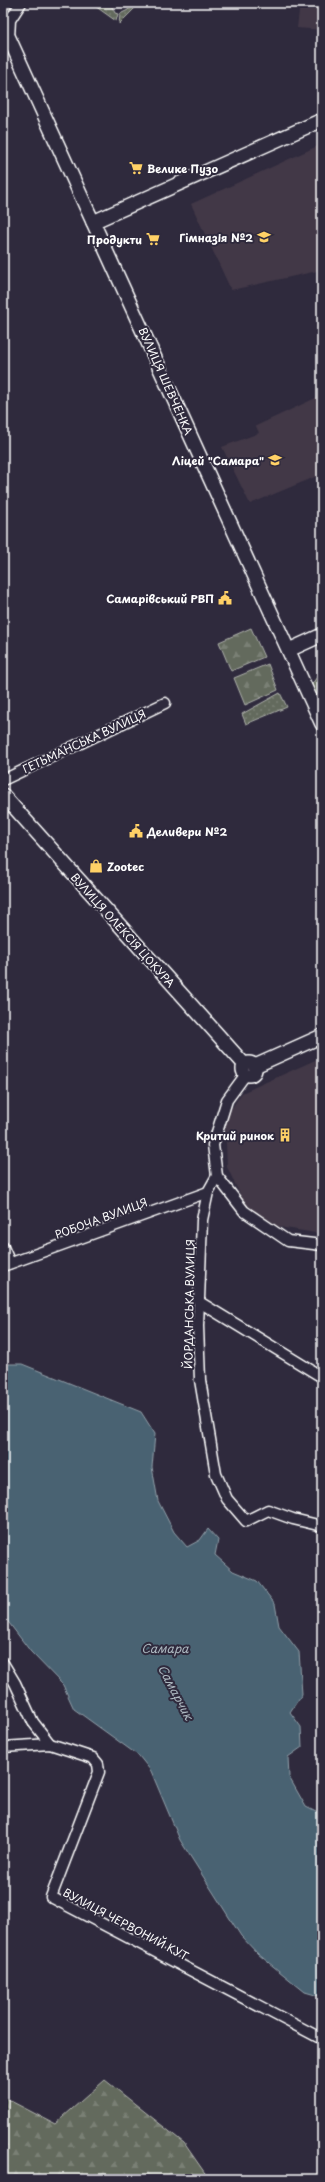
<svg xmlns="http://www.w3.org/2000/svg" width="325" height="2182" font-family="'Playpen Sans',sans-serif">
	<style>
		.built { fill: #423847 }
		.grass { fill: url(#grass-dots); stroke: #b1b4ae }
		.forest { fill: url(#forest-firs); stroke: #b1b4ae }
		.water { fill: #496272; stroke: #92a1aa }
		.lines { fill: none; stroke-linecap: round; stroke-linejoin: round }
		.minor-casing { stroke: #fff; stroke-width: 13 }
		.tertiary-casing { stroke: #fff; stroke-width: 16 }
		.minor { stroke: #2f2a3d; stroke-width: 10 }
		.tertiary { stroke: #2f2a3d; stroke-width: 13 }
		.labels { text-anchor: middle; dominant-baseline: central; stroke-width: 4; stroke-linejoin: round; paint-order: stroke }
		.poi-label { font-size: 11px; font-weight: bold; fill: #fff; stroke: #2f2a3d; text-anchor: end }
		.street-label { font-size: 11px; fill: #fff; stroke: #2f2a3d }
		.water-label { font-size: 12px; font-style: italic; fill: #adb8c0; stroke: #2f2a3d }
	</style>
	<defs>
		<pattern id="grass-dots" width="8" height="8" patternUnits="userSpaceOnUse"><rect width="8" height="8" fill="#636a5d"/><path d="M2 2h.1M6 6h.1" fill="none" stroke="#7a8075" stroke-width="1.8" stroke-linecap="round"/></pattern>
		<pattern id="forest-firs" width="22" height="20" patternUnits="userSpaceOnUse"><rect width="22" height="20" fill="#636a5d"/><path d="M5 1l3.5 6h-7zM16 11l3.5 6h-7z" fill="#7a8075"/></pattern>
	</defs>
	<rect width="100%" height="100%" fill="#2f2a3d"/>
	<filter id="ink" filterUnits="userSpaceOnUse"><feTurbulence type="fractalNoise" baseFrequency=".025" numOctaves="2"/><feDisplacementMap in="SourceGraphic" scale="8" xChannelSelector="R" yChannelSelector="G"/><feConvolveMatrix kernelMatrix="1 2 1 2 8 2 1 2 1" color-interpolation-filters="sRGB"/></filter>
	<g filter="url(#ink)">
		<g class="built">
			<polygon points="300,3 322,3 322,30 297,28"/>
			<polygon points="322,144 322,270 231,290 191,204"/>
			<polygon points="322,395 322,474 250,504 222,447 259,433 256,426"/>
			<polygon points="322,1057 322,1234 273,1226 245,1205 227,1167 225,1118 242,1093"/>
		</g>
		<g class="grass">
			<polygon points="97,3 110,3 115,13 118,14 116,21 95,6"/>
			<polygon points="132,3 139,4 119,24 120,14 128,10"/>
			<polygon points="319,674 322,680 322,714 310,687"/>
			<polygon points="280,693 287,707 246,724 242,714"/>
		</g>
		<g class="forest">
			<polygon points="251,628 264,657 231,671 219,642"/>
			<polygon points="268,664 278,690 245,705 234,678"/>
			<polygon points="105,2080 184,2143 209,2179 3,2179 3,2097 55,2124"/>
		</g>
		<polygon class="water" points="3,1364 22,1364 141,1412 155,1434 152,1467 158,1501 174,1532 187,1547 200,1540 208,1529 218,1540 215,1555 233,1571 257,1581 275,1604 279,1626 299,1652 302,1694 290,1712 301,1727 302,1747 288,1757 289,1777 306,1807 322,1815 322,1997 305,1992 258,1954 241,1936 180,1840 151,1771 139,1756 74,1709 63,1685 31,1652 3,1615"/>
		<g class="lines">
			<g class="minor-casing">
				<g id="minor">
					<polyline points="9,38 10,20 21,3"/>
					<polyline points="3,780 165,703"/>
					<polyline points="246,1074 227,1100 213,1145 217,1176 244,1211 288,1241 322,1245"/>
					<polyline points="217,1176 208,1192 202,1220 198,1326 200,1380 216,1474 227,1499 246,1521 268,1510 293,1519 322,1526"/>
					<polyline points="3,1247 10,1263"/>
					<polyline points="3,1266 208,1192"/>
					<polyline points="201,1303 322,1377"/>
					<polyline points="3,1663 15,1683 33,1722 50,1744"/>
					<polyline points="3,1747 50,1744 93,1758 98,1764 99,1772 51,1897 322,2039"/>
				</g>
			</g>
			<g class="tertiary-casing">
				<g id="tertiary">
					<polyline points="3,33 9,38 322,724"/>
					<polyline points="93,222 322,120"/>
					<polyline points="289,650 322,635"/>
					<polyline points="3,795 244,1064"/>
					<circle cx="249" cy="1069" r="6"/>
					<polyline points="255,1066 322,1036"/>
				</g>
			</g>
			<use href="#minor" class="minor"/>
			<use href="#tertiary" class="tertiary"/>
		</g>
	</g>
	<defs>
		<g id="supermarket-bare" transform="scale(1.08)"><path d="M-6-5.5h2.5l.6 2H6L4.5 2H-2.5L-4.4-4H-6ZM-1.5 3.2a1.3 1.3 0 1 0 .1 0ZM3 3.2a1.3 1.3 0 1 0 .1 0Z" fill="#ffd166" stroke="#2f2a3d" stroke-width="2.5" paint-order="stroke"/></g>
		<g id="school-bare" transform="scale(1.08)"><path d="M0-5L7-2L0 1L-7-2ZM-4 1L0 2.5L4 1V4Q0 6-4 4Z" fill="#ffd166" stroke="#2f2a3d" stroke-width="2.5" paint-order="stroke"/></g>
		<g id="civic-bare" transform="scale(1.08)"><path d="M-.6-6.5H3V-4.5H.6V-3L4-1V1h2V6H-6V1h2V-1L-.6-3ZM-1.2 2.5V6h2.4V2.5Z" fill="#ffd166" stroke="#2f2a3d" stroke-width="2.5" paint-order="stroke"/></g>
		<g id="shop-bare" transform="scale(1.08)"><path d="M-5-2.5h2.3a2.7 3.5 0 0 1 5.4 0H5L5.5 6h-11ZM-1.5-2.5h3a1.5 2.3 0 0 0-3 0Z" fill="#ffd166" stroke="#2f2a3d" stroke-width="2.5" paint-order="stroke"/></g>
		<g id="building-bare" transform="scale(1.08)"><path d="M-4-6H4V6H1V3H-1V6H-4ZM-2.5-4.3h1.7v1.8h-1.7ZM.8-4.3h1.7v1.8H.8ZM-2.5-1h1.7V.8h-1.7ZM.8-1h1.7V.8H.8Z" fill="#ffd166" stroke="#2f2a3d" stroke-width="2.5" paint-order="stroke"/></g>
	</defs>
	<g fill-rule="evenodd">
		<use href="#supermarket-bare" x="136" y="168"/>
		<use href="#school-bare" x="264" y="237"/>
		<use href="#supermarket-bare" x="153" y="239"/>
		<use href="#school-bare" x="275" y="460"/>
		<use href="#civic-bare" x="225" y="598"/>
		<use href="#civic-bare" x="136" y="831"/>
		<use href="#shop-bare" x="96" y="866"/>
		<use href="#building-bare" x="285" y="1135"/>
	</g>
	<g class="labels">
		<g class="poi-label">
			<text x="147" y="168" text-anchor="start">Велике Пузо</text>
			<text x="253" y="237">Гімназія №2</text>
			<text x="142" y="239">Продукти</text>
			<text x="264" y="460">Ліцей "Самара"</text>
			<text x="214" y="598">Самарівський РВП</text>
			<text x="147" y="831" text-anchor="start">Деливери №2</text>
			<text x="107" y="866" text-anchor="start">Zootec</text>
			<text x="274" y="1135">Критий ринок</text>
		</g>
		<g class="street-label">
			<text transform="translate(166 381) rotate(66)">ВУЛИЦЯ ШЕВЧЕНКА</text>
			<text transform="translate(84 741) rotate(-25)">ГЕТЬМАНСЬКА ВУЛИЦЯ</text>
			<text transform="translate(123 930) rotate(48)">ВУЛИЦЯ ОЛЕКСІЯ ЦОКУРА</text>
			<text transform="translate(101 1218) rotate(-20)">РОБОЧА ВУЛИЦЯ</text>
			<text transform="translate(189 1304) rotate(-89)">ЙОРДАНСЬКА ВУЛИЦЯ</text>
			<text transform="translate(126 1924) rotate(28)">ВУЛИЦЯ ЧЕРВОНИЙ КУТ</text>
		</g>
		<g class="water-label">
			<text x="165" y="1648">Самара</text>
			<text transform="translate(176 1692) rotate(62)">Самарчик</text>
		</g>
	</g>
	<rect width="325" height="2182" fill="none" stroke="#2f2a3d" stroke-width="16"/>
	<rect x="8" y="8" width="309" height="2166" fill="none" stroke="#fff" stroke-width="1.5" filter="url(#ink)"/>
</svg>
